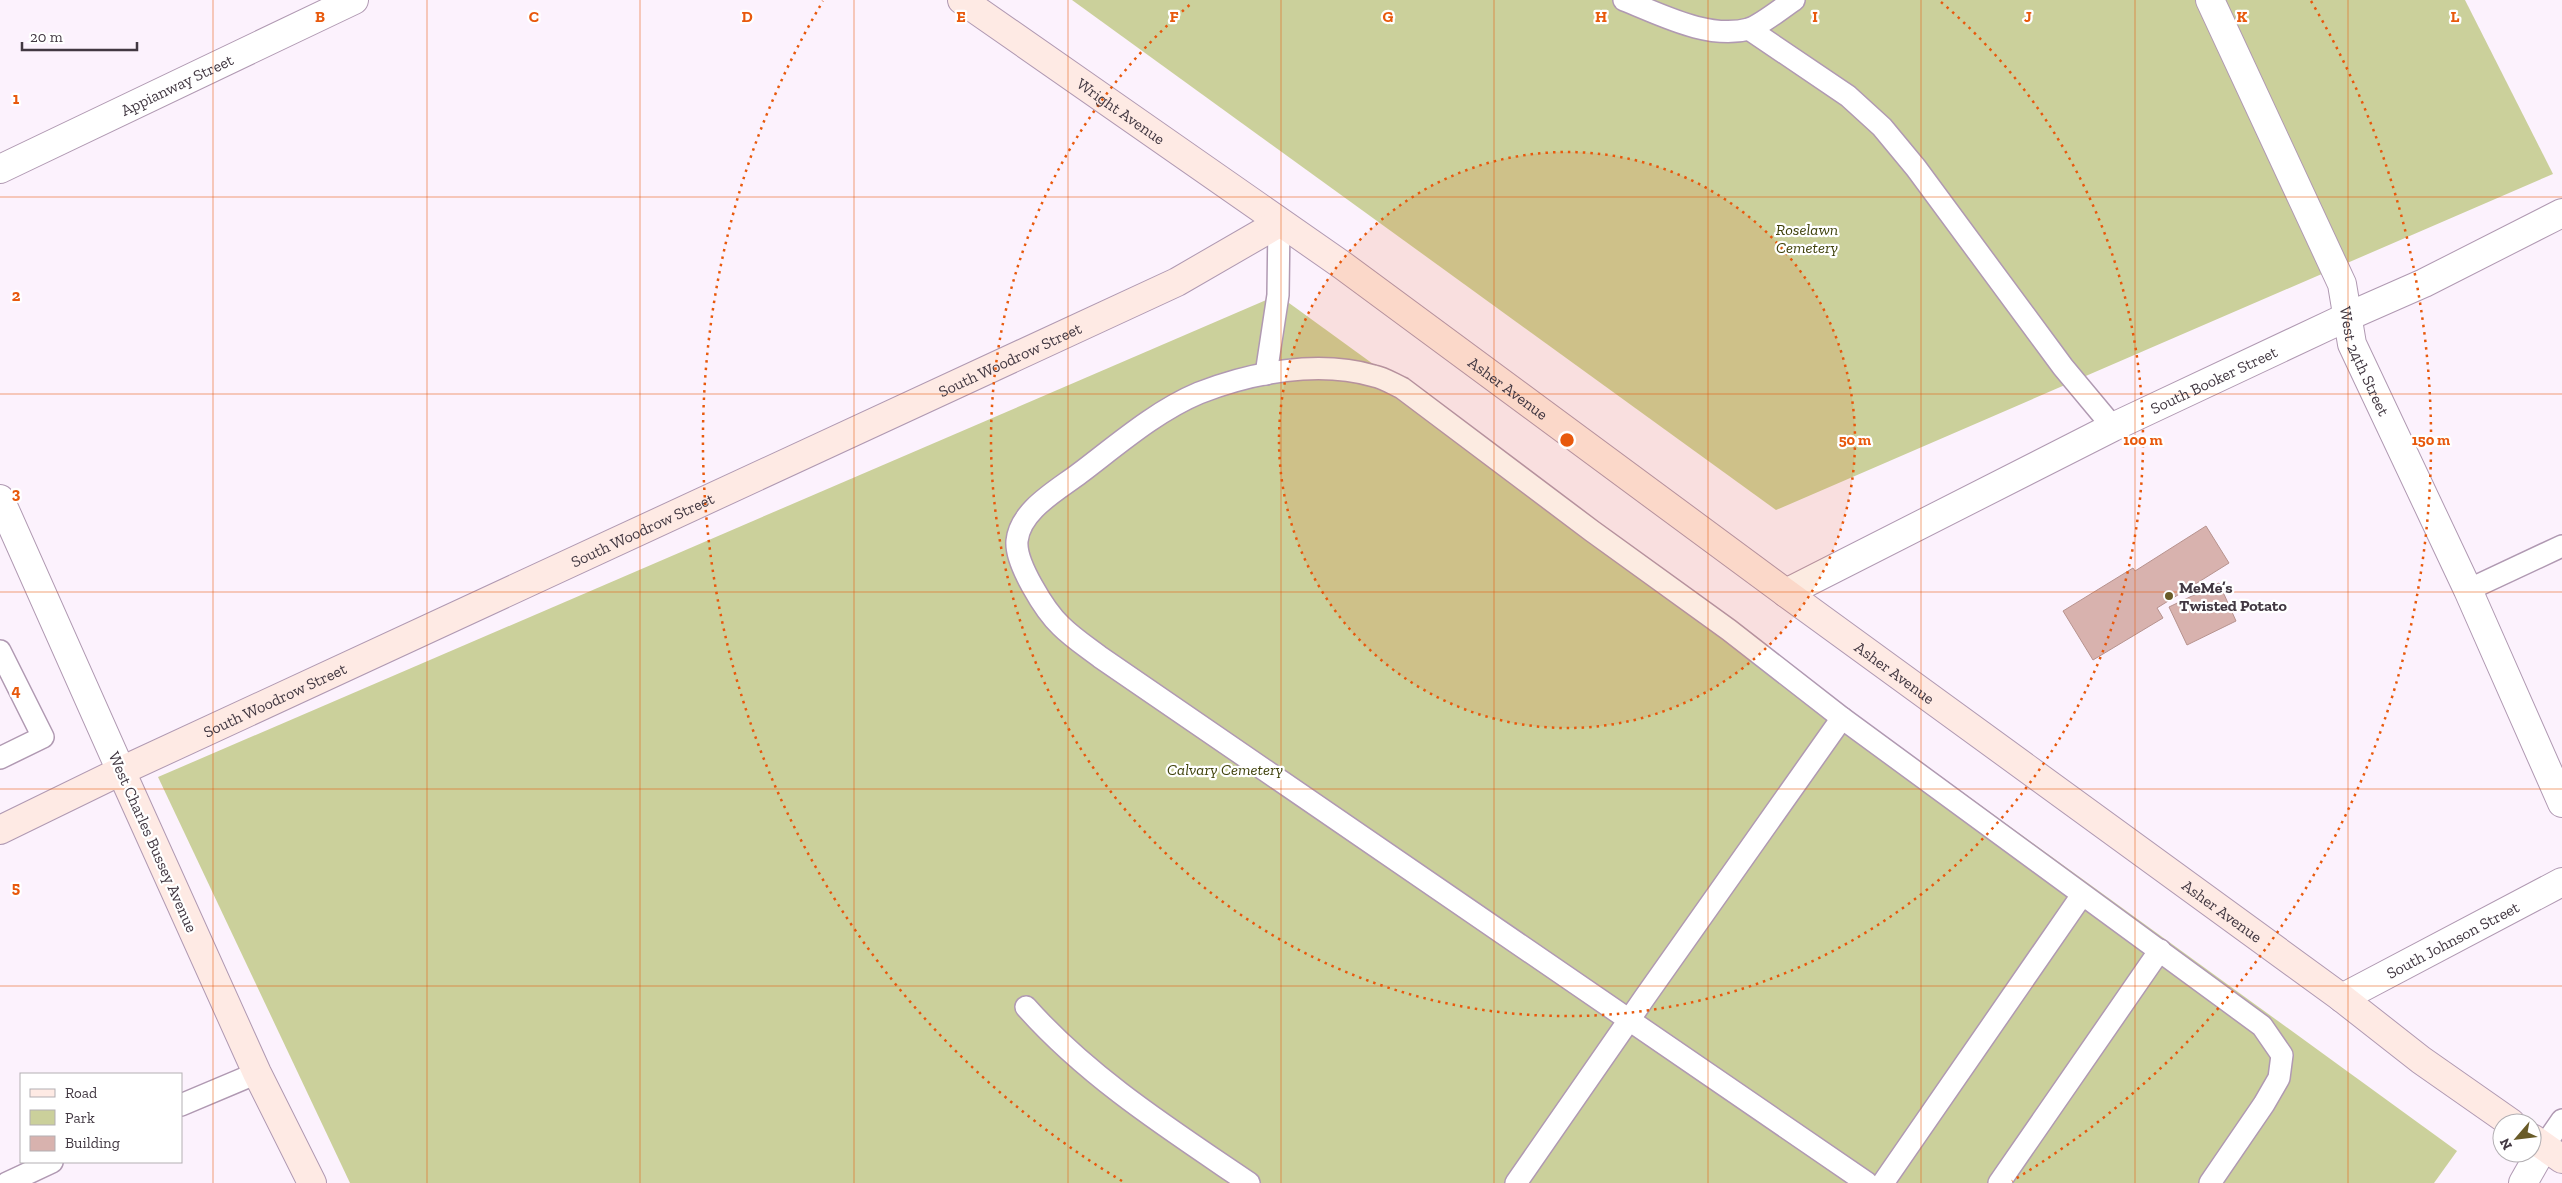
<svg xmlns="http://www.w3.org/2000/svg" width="2562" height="1183" font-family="'Zilla Slab',serif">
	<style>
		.green { fill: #cbd09b }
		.building { fill: #d8b2ae; stroke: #b7938f }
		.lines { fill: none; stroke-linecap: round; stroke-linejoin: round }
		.lane-casing { stroke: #b099b2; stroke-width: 24 }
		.street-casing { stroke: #b099b2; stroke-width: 30 }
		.secondary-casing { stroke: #b099b2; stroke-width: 30 }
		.lane { stroke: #fff; stroke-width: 21 }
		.street { stroke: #fff; stroke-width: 28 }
		.secondary { stroke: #feeae4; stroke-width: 28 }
		.grid { fill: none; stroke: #e8590c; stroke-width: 1; stroke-opacity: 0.55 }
		.ring { fill: none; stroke: #e8590c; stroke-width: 2.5; stroke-dasharray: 2.5 5 }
		.poi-dot { fill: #695b28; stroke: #fff; stroke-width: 2 }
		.labels { text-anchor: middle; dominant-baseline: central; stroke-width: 4.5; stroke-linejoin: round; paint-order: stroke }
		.street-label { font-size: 16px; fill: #423842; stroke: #fff }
		.park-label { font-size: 16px; font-style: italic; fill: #3e4009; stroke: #fff }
		.poi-label { font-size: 16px; font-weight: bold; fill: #423842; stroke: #fff; text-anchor: start }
		.grid-label { font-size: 16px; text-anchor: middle; font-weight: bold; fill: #e8590c; stroke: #fff; stroke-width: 4.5; stroke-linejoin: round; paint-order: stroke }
		.centre { fill: #e8590c; stroke: #fff; stroke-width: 2.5 }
		.ring-label { font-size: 15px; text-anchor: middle; font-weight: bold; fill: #e8590c; stroke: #fff; stroke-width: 4.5; stroke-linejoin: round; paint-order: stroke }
	</style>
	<rect width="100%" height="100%" fill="#fcf2fd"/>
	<g class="green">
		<polygon points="1072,0 2465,0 2553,174 1776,510"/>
		<polygon points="1278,295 2457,1151 2434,1183 350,1183 158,777"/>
	</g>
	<g class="building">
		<polygon points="2206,526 2229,563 2157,608 2163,618 2093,660 2063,611 2133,568 2135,571"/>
		<polygon points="2219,583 2236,621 2187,645 2169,607"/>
	</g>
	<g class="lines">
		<g class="lane-casing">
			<g id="lane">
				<path d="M1624 0C1660 14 1708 40 1749 29 1761 25 1782 8 1794 0"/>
				<polyline points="1749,29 1848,96 1882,127 1916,168 2063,367 2113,427"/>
				<polyline points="1266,374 1278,295 1279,223"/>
				<polyline points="2468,590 2562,546"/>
				<polyline points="0,651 43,737 0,758"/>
				<path d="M1026 1007C1089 1078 1171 1130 1249 1183"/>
				<polyline points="181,1105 257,1073"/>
				<polyline points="2544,1146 2562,1120"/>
				<polyline points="7,1183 52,1162"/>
				<polyline points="1516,1183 1645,997 1842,718"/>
				<path d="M1867 1183 1100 657C1087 647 1073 638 1061 626 1045 611 1015 563 1017 541 1020 510 1058 490 1080 473 1117 445 1156 411 1199 393 1252 372 1319 360 1374 376 1384 378 1393 384 1402 388L1592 531 1729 630 1842 718 2262 1026 2282 1055 2279 1078 2264 1104 2210 1183"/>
				<polyline points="1883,1183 2082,895"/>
				<polyline points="1999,1183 2160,950"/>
			</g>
		</g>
		<g class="street-casing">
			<g id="street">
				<path id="s1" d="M2210 0 2342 284 2352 344 2468 590 2562 803"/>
				<path id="s2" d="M0 169 354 0"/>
				<polyline points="0,499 121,771"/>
				<path id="s3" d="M1786 593 2113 427 2349 316 2424 283 2562 213"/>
				<path id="s4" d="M2342 998 2562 882"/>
				<polyline points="2523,1183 2544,1146"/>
			</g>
		</g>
		<g class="secondary-casing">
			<g id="secondary">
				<path id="s5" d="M962 0 1342 265 1786 593 2342 998 2421 1060 2511 1123"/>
				<polyline points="121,771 257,1073 312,1183"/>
				<path id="s6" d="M0 830 121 771 1177 282 1279 223"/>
				<polyline points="2532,1138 2562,1159"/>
			</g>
		</g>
		<use href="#lane" class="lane"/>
		<use href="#street" class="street"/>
		<use href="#secondary" class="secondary"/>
	</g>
	<path class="grid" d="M213 0V1183M427 0V1183M640 0V1183M854 0V1183M1068 0V1183M1281 0V1183M1494 0V1183M1708 0V1183M1921 0V1183M2135 0V1183M2348 0V1183M0 197H2562M0 394H2562M0 592H2562M0 789H2562M0 986H2562"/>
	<circle cx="1567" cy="440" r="288" fill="#e8590c" fill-opacity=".12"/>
	<g class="ring">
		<circle cx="1567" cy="440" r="288"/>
		<path d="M1941 2A576 576 0 1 1 1193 2"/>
		<path d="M1122 1181A864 864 0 0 1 823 1M2311 1A864 864 0 0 1 2012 1181"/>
	</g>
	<circle class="poi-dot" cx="2169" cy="596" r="5"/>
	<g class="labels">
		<g class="street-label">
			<text stroke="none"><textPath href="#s2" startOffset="196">Appianway Street</textPath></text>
			<text stroke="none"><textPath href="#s5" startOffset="194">Wright Avenue</textPath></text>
			<text stroke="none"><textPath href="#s6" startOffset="1114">South Woodrow Street</textPath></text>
			<text stroke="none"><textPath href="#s1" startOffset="394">West 24th Street</textPath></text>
			<text stroke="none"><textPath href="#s3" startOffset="478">South Booker Street</textPath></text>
			<text stroke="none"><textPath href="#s5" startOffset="670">Asher Avenue</textPath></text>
			<text stroke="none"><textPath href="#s6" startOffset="709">South Woodrow Street</textPath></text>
			<text stroke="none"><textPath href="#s5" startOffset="1150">Asher Avenue</textPath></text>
			<text stroke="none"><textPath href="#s6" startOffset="304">South Woodrow Street</textPath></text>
			<text transform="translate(153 842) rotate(66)">West Charles Bussey Avenue</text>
			<text stroke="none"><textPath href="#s5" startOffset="1555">Asher Avenue</textPath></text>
			<text stroke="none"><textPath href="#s4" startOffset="125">South Johnson Street</textPath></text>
		</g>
		<g class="park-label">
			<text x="1807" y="229">Roselawn<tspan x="1807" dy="18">Cemetery</tspan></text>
			<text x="1225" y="769">Calvary Cemetery</text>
		</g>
		<g class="poi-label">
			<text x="2179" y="587">MeMe’s<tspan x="2179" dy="18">Twisted Potato</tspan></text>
		</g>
	</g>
	<g class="grid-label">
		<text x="320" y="22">B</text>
		<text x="534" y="22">C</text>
		<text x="747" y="22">D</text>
		<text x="961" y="22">E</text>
		<text x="1174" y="22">F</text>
		<text x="1388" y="22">G</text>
		<text x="1601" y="22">H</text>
		<text x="1815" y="22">I</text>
		<text x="2028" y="22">J</text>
		<text x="2242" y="22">K</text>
		<text x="2455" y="22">L</text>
		<text x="16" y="104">1</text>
		<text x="16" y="301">2</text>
		<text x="16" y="499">3</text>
		<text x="16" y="696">4</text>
		<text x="16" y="893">5</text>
	</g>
	<circle cx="1567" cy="440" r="8" class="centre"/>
	<g class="ring-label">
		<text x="1855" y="445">50 m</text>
		<text x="2143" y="445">100 m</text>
		<text x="2431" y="445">150 m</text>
	</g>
	<rect x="20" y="1073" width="162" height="90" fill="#ffffff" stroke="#b3afb3"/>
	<rect x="30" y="1089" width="25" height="8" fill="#feeae4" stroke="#b3afb3"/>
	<text x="65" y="1098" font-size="15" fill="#423842">Road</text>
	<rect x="30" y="1110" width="25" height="15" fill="#cbd09b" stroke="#b3afb3"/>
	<text x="65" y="1123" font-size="15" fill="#423842">Park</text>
	<rect x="30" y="1136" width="25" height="15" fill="#d8b2ae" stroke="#b3afb3"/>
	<text x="65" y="1148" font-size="15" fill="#423842">Building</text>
	<g transform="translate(2517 1138) rotate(242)"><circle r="24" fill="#ffffff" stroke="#b3afb3"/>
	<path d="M0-4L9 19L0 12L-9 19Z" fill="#695b28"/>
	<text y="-8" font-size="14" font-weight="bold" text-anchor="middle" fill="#423842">N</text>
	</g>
	<path d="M22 42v8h115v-8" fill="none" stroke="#423842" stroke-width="2.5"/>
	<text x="30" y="42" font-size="15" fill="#423842" stroke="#ffffff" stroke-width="4" paint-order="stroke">20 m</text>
</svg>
